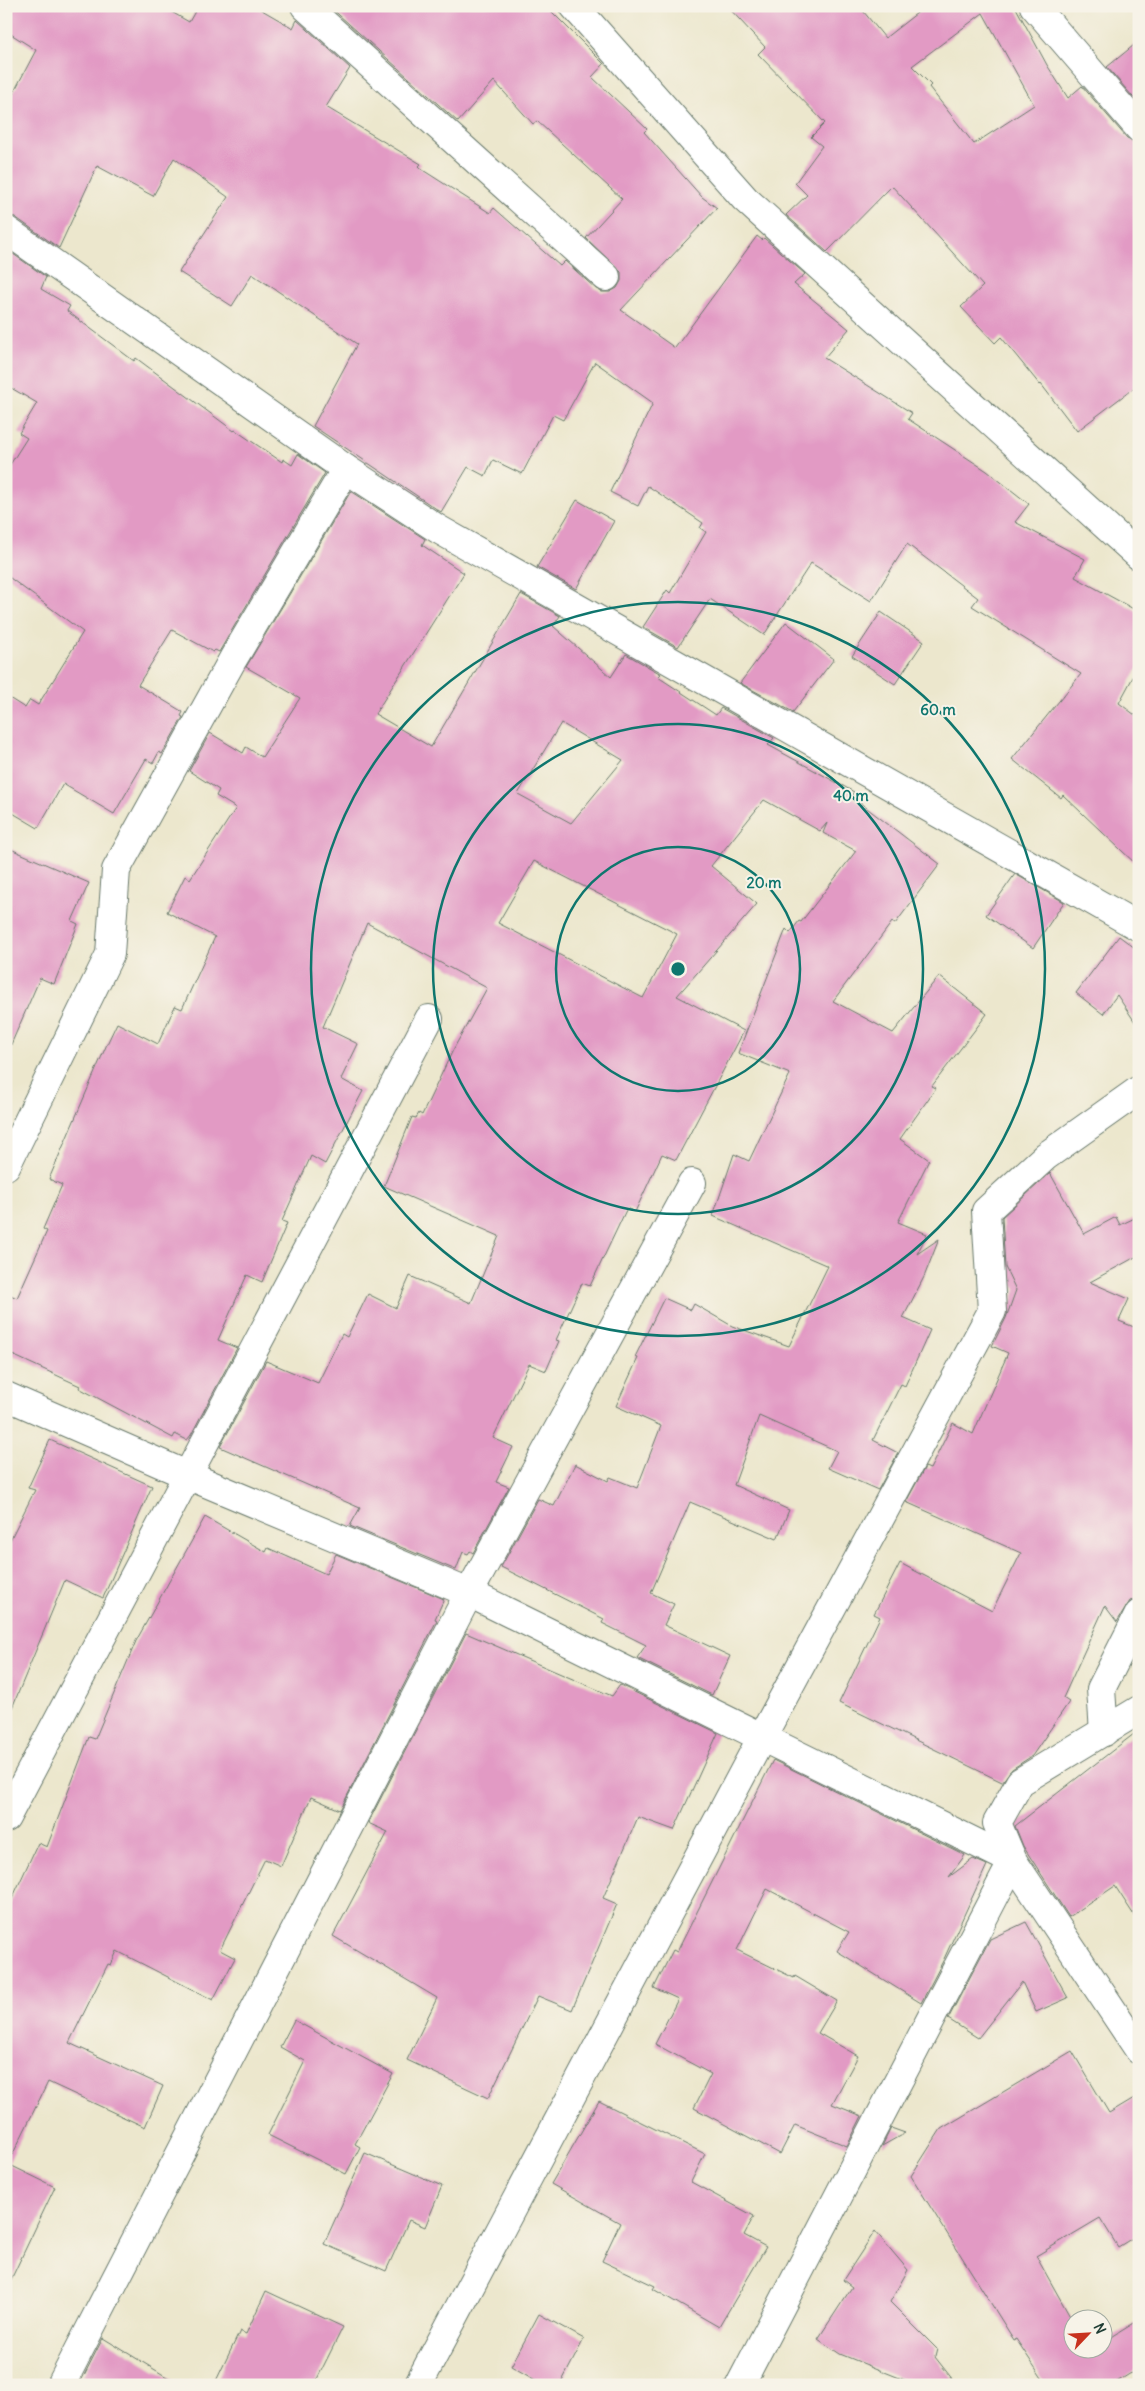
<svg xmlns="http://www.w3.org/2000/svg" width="1145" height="2391" font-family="Delius,sans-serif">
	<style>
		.building { fill: #e29ac4; fill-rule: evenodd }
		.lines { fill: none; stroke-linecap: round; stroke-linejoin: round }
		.street-casing { stroke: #67786a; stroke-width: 30 }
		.street { stroke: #fff; stroke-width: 28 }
		.ring { fill: none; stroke: #0f766e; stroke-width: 2.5 }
		.centre { fill: #0f766e; stroke: #f7f3e8; stroke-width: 2.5 }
		.ring-label { font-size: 15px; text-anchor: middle; font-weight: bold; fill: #0f766e; stroke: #f7f3e8; stroke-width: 4; stroke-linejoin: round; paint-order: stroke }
	</style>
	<rect width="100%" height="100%" fill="#f7f3e8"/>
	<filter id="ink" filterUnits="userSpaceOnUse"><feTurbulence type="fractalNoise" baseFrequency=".02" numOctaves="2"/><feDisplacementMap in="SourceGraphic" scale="10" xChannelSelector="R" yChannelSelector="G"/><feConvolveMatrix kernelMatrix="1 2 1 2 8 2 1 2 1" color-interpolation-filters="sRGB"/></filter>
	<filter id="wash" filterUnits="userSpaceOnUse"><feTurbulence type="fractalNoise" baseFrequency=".0096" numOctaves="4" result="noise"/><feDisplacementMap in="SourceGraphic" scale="20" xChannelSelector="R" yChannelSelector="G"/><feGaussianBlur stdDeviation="1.12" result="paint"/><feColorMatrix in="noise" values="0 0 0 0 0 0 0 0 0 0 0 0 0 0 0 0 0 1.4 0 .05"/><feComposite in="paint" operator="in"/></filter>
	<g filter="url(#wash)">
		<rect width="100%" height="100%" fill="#ece7cd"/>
		<g id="blocks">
			<g class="building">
				<polygon points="6,6 161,6 189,22 198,6 255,6 293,28 297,20 350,68 326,107 421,164 418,167 490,213 494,208 560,266 565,261 596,289 602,292 610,292 617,288 621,281 621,272 586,238 622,199 537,121 533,124 494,81 458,122 329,6 546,6 604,64 592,77 647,129 644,132 702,197 717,208 621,310 675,348 757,236 762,240 764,238 805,274 794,284 849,329 824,358 912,413 908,419 987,471 1029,504 1015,522 1085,559 1075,577 1139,612 1139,666 1119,703 1139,718 1139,867 1063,795 1061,798 1012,759 1081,674 972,606 978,598 907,544 871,601 811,563 764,635 710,599 678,647 643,627 667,590 670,593 706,532 700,528 703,523 648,486 638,506 610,492 653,403 595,362 563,420 553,415 522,474 493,460 485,476 468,467 441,512 313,426 357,344 252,274 232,306 179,272 228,197 174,158 153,196 97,166 59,248 15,217 6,215 6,107 36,50 6,31"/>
				<path d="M727 6H859L885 38 926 6H1015L1047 65 1068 98 1082 86 1127 138 1139 143V384L1077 431 1041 384 1040 385 1001 337 995 343 961 307 983 286 892 186 827 252 786 215 807 195 795 183 822 146 811 137 825 123 758 54 765 47ZM983 13 1034 105 974 144 929 87 931 85 912 66Z"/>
				<polygon points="1139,41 1139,104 1107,67"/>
				<polygon points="6,249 46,277 41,289 70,306 67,311 134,361 136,358 234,431 235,430 282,462 283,459 292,465 298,454 325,473 219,652 215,650 213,652 172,630 138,685 183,712 181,716 183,717 162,754 159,752 153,763 146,759 114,814 63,784 38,828 6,809 6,696 25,708 30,700 38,705 83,632 6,575 6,471 27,438 19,433 37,403 6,385"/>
				<path d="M351 491 425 539 422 545 464 573 375 714 431 747 521 594 560 616 553 626 611 677 626 654 661 674 658 677 716 715 721 708 774 738 768 745 854 792 851 796 940 864 895 924 892 922 833 1001 893 1033 939 976 987 1014 932 1086 936 1088 900 1139 929 1160 898 1222 927 1234 917 1254 939 1239 924 1277 903 1318 930 1330 905 1386 901 1384 873 1440 898 1453 878 1490 828 1468 837 1451 759 1416 734 1485 789 1510 777 1539 690 1502 651 1593 674 1604 664 1625 730 1656 712 1695 637 1658 646 1645 602 1623 604 1619 501 1567 538 1499 554 1506 575 1464 608 1481 610 1477 637 1488 661 1426 616 1406 638 1358 635 1357 664 1298 691 1310 694 1304 732 1326 789 1346 828 1266 713 1216 734 1154 749 1161 790 1074 738 1053 786 929 790 933 799 921 801 922 856 851 823 833 827 823 820 831 764 800 711 866 757 904 677 996 744 1031 676 1160 662 1154 635 1212 627 1208 590 1286 582 1283 556 1340 559 1341 546 1371 529 1364 493 1438 513 1447 496 1482 509 1487 473 1553 470 1551 468 1554 463 1552 456 1570 350 1526 360 1508 220 1447 266 1361 318 1383 342 1334 347 1337 368 1294 396 1308 410 1276 471 1303 499 1236 384 1186 412 1117 416 1118 419 1113 422 1115 453 1050 487 988 367 923 323 1027 358 1044 341 1079 363 1091 325 1164 311 1156 282 1221 287 1223 262 1282 247 1275 218 1340 237 1348 191 1435 187 1440 175 1434 173 1438 79 1388 80 1386 6 1352V1293L17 1298 47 1231 43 1229 62 1185 49 1179 107 1044 117 1023 158 1044 175 1006 182 1009 215 937 167 912 185 876 190 879 236 808 216 796 219 790 189 771 210 733 243 753 246 747 262 757 300 698 246 667ZM561 723 623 760 571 823 518 794ZM534 861 677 934 643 998 498 923Z"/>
				<polygon points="577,500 614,521 576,589 537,567"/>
				<polygon points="881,612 924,641 895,684 852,656"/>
				<polygon points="786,622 834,659 793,712 740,683"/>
				<polygon points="6,847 89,883 72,921 78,924 54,984 40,978 6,1056"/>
				<polygon points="1015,874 1064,902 1033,948 986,915"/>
				<polygon points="1119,936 1139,951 1139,1028 1117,995 1103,1014 1076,993"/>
				<polygon points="1050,1173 1084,1234 1116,1217 1120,1225 1139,1216 1139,1255 1090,1282 1129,1299 1119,1321 1139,1329 1139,1598 1130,1601 1117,1622 1105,1606 1063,1698 1069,1702 1032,1756 1012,1769 1002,1782 839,1703 880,1617 874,1614 900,1563 992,1611 1021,1553 906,1502 925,1467 930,1469 953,1423 973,1434 1008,1353 992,1346 1006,1318 1016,1290 1005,1267 1002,1217"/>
				<polygon points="50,1440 152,1486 103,1598 65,1580 7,1720 6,1548 35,1490 28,1488"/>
				<polygon points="205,1517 266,1552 268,1548 326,1574 336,1554 444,1599 435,1619 437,1620 340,1810 311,1797 281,1866 265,1859 220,1950 235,1958 213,2000 117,1951 111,1965 108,1964 69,2043 163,2086 145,2127 48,2082 8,2164 55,2187 6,2290 6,1912 38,1843 47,1847 89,1737 95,1739 136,1641"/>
				<polygon points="466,1633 612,1696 620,1685 718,1733 674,1830 638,1817 603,1898 617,1904 572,2010 538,1996 488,2098 407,2060 437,1998 333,1936 388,1832 368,1823"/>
				<polygon points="1139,1730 1139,1923 1115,1886 1069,1917 1023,1846 1015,1826"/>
				<polygon points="773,1760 965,1855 949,1877 973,1859 987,1865 943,1961 921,2003 837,1951 849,1932 767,1889 737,1950 794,1978 795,1976 837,2001 818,2033 858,2056 832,2104 862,2116 847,2146 795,2125 780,2154 694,2108 711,2074 655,2044 678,1999 654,1988 673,1950 677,1952"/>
				<polygon points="1026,1922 1068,1998 1036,2012 1022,1982 978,2038 948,2019 990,1939"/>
				<polygon points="294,2020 393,2074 355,2144 360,2147 346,2174 268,2135 305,2061 280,2047"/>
				<polygon points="1072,2051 1109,2113 1139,2095 1139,2234 1118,2247 1100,2218 1036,2256 1072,2320 1072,2348 1089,2348 1090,2351 1102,2348 1102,2343 1139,2320 1139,2368 1112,2385 1038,2385 1044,2381 1016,2339 1014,2340 911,2176 941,2129"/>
				<polygon points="599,2101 705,2154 691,2182 754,2216 744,2235 766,2247 719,2327 653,2289 655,2286 602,2261 620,2223 551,2184"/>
				<polygon points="891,2128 905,2133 882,2146"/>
				<polygon points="365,2153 442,2186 425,2227 409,2220 386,2271 324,2244"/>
				<polygon points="875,2231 908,2270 890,2302 937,2349 935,2357 957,2385 917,2385 840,2354 818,2339 852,2287 843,2280"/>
				<polygon points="266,2291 343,2327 314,2385 214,2385 240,2331 246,2334"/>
				<polygon points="539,2314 584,2339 560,2385 544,2385 511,2366"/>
				<polygon points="103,2338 180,2385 79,2385"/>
			</g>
		</g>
	</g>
	<g filter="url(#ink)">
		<use href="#blocks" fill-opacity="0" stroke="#67786a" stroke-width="1"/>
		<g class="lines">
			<g class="street-casing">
				<g id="street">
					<polyline points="305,6 606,277"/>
					<polyline points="574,6 745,199 1139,556"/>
					<polyline points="1034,6 1139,128"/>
					<polyline points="6,230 346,469 438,529 1139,927"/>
					<polyline points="6,1166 110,954 116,870 233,659 346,469"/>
					<polyline points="6,1396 187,1475 469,1593 1013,1861 1139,2050"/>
					<polyline points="1104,1732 1101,1689 1139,1614"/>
					<polyline points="6,1818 429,1019"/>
					<polyline points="61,2385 469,1593 692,1183"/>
					<polyline points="418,2385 762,1737 992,1311 986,1211 1046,1156 1139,1090"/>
					<polyline points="740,2385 1013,1861 997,1823 1020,1782 1139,1710"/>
				</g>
			</g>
			<use href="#street" class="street"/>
		</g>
	</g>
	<g class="ring">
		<circle cx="678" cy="969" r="122"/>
		<circle cx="678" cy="969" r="245"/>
		<circle cx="678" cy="969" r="367"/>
	</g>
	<circle cx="678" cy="969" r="8" class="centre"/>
	<g class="ring-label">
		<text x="938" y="715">60 m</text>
		<text x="851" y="801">40 m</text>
		<text x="764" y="888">20 m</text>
	</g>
	<rect width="1145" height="2391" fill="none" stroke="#f7f3e8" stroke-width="25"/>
	<g transform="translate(1088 2334) rotate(65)"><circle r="24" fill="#f7f3e8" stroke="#a1aaa0"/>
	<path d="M0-4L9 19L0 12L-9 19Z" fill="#c8321e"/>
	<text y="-8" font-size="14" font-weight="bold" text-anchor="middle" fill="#1f3d34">N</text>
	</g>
</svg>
